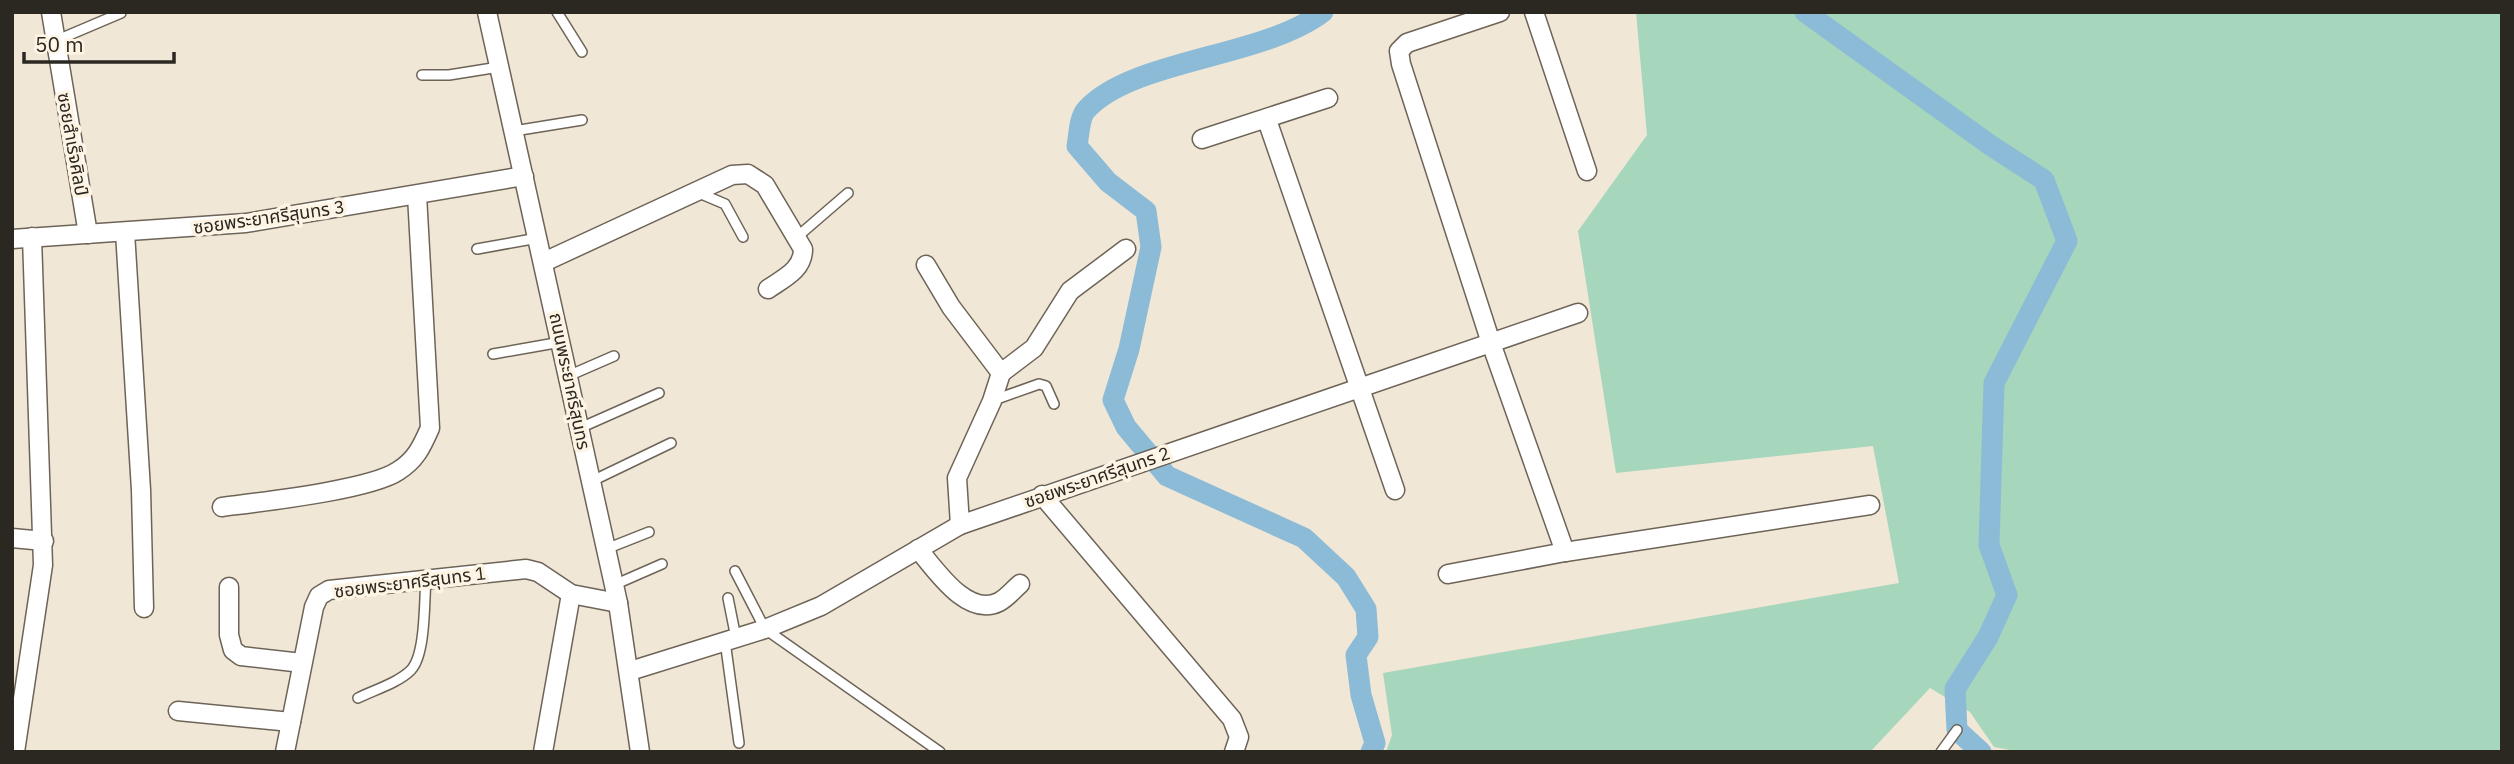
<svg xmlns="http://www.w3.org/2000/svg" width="2514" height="764" font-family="'IBM Plex Sans','Noto Sans Thai',sans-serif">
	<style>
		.green { fill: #a6d6bc }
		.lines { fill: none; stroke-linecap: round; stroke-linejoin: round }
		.canal { stroke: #8cbbd7; stroke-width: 21 }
		.service-casing { stroke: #6d6457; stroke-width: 12 }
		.minor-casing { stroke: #6d6457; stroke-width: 21 }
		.service { stroke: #fff; stroke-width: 9 }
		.minor { stroke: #fff; stroke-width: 18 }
		.labels { text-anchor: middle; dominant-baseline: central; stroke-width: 7; stroke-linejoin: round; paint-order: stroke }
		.street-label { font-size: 18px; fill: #2b2822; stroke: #fef4e4 }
	</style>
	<rect width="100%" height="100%" fill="#f1e7d7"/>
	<polygon class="green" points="1636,12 2502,12 2502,752 2021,752 1994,747 1970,712 1930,688 1870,752 1386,752 1392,735 1383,673 1899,583 1873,446 1616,473 1578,231 1647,135"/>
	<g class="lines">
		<g class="canal">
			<path d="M1323 12C1263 58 1132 59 1086 110 1079 118 1079 136 1077 146L1108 182 1146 211 1151 247 1129 349 1113 400 1126 427 1167 476 1304 538 1346 577 1366 609 1368 637 1356 655 1361 695 1375 743 1371 752"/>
			<polyline points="1805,12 1990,145 2044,180 2067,241 1994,383 1989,545 2007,595 1988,637 1955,689 1957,730 1981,752"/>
		</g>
		<g class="service-casing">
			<g id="service">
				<polyline points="557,12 582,52"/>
				<polyline points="55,41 121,13"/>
				<polyline points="422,75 449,75 499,67"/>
				<polyline points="514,131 582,120"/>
				<polyline points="699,193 725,204 743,237"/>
				<polyline points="797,237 848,193"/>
				<polyline points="477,249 538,238"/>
				<polyline points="493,354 561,342"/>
				<polyline points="568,376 614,356"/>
				<polyline points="994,400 1039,384 1046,386 1054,404"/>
				<polyline points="580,428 659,393"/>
				<polyline points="592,481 671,443"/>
				<polyline points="606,549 649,532"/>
				<polyline points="735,571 765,629 940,752"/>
				<polyline points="614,585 662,564"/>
				<polyline points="728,598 736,638"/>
				<polyline points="725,641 739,743"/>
				<path d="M358 698C374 690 398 683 411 670 426 654 424 601 426 579"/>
				<polyline points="1941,752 1957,730"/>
			</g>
		</g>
		<g class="minor-casing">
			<g id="minor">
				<polyline points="51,12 88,234"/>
				<polyline points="487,12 618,603 640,752"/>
				<polyline points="1500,12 1407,43 1399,51 1401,64 1491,343 1565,552"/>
				<polyline points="1534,12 1587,171"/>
				<polyline points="1267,120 1395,490"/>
				<polyline points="1202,139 1328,98"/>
				<polyline points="125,232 141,490 144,608"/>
				<polyline points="12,239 246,223 524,176"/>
				<path d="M544 262 732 175 748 174 765 185 803 249C803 270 784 278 768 289"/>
				<polyline points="926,265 951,307 1001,373 992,401 957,478 960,525"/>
				<polyline points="1001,373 1034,348 1070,291 1126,249"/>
				<polyline points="1042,495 1232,719 1239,737 1234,752"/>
				<path d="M222 507C260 502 370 490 398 471 416 460 422 446 430 428L417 195"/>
				<polyline points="12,538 44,541"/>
				<path d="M918 549C935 569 967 618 999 602 1007 598 1013 590 1020 584"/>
				<polyline points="1448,574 1565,552 1870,505"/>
				<polyline points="229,587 229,635 233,650 241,656 302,663"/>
				<polyline points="630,671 765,629 821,606 960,525 1578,313"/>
				<polyline points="178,711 291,722"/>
				<polyline points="15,752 43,565 32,237"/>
				<polyline points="285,752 314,607 319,596 329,590 526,569 538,572 571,594 618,603"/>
				<polyline points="543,752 571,594"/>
			</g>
		</g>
		<use href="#service" class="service"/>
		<use href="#minor" class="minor"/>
	</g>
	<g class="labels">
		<g class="street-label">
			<text transform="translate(73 144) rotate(80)">ซอยสำเร็จศิลป์</text>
			<text transform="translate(269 217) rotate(-8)">ซอยพระยาศรีสุนทร 3</text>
			<text transform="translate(570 381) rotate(78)">ถนนพระยาศรีสุนทร</text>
			<text transform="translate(1097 477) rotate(-19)">ซอยพระยาศรีสุนทร 2</text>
			<text transform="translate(410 582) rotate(-7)">ซอยพระยาศรีสุนทร 1</text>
		</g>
	</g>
	<rect width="2514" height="764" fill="none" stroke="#2b2822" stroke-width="28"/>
	<path d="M24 52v10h150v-10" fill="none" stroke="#2b2822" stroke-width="3.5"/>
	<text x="35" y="52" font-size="21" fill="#2b2822" stroke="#fef4e4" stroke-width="5" paint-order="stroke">50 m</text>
</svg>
